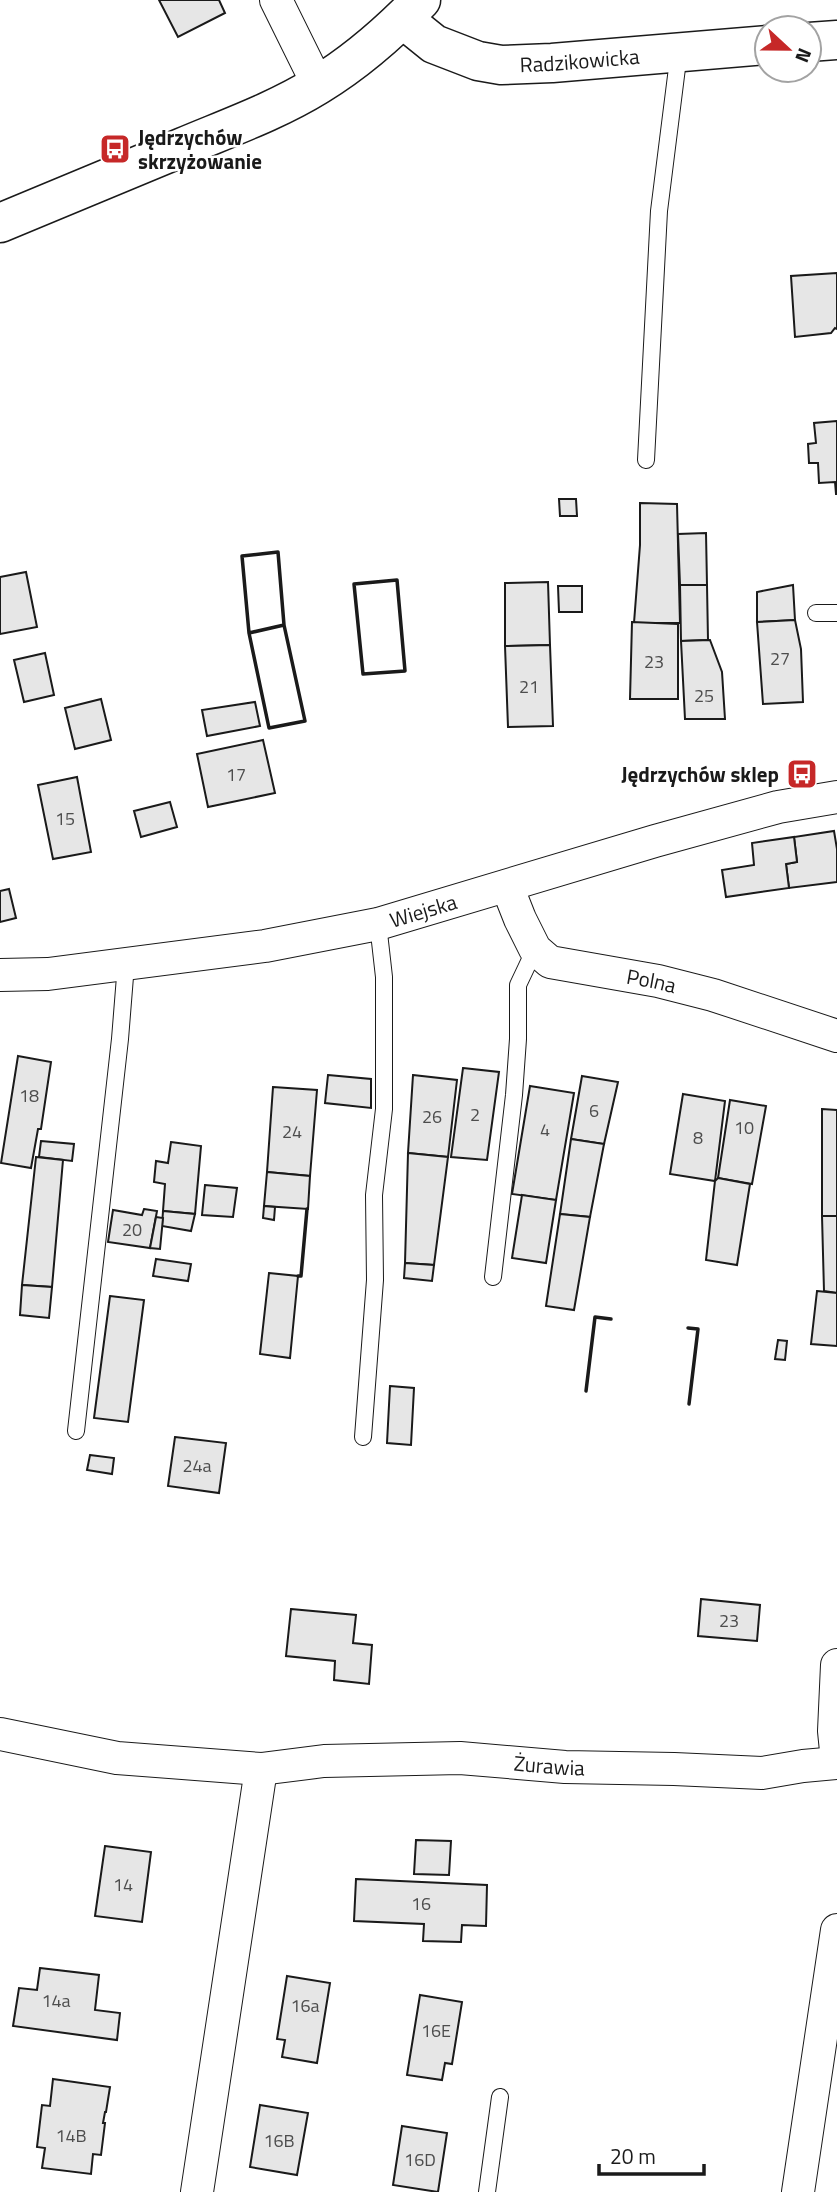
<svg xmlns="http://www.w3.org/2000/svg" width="837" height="2192" font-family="'Titillium Web',sans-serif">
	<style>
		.building { fill: #e6e6e6; stroke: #1a1a1a; stroke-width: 2 }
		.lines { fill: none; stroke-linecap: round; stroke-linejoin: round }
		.service-casing { stroke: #1a1a1a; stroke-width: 18 }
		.minor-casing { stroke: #1a1a1a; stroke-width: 34 }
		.tertiary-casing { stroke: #1a1a1a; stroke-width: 41 }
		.service { stroke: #fff; stroke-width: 16 }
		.minor { stroke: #fff; stroke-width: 32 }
		.tertiary { stroke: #fff; stroke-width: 38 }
		.wall { stroke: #1a1a1a; stroke-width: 3.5 }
		.labels { text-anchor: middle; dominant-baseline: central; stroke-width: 5; stroke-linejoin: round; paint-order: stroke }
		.number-label { font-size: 18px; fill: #4d4d4d }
		.street-label { font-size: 21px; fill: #1a1a1a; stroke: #fff }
		.poi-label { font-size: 21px; font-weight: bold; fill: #1a1a1a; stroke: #fff; text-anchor: start }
	</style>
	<rect width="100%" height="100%" fill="#fff"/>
	<g class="building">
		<polygon points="159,0 219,0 225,13 178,37"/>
		<polygon points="837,273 837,329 835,328 831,333 795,337 791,276"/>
		<polygon points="837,421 837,494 836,494 835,482 819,483 818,463 809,463 808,444 816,443 814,423"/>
		<polygon points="559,499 576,499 577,516 560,516"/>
		<polygon points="640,503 677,504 680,623 634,623 640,545"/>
		<polygon points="706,533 707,585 680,585 678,534"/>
		<polygon points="26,572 37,627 0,634 0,577"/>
		<polygon points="548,582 550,645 505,646 505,583"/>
		<polygon points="680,585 707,585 708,640 681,641"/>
		<polygon points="793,585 795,620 757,622 757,592"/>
		<polygon points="558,586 582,586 582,612 559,612"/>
		<polygon points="795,620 801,649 803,702 763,704 757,622"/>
		<polygon points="632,622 678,624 678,699 630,699"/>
		<polygon points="710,640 722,672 725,719 685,719 681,641"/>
		<polygon points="550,645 553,726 508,727 505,646"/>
		<polygon points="45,653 54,695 24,702 14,660"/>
		<polygon points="101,699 111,740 75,749 65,708"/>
		<polygon points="255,702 260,726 207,736 202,710"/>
		<polygon points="263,740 275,793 208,807 197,754"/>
		<polygon points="77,777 91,852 53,859 38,785"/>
		<polygon points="170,802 177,827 141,837 134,811"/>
		<polygon points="834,831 837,849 837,882 789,888 786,864 797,862 794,837"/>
		<polygon points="794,837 797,862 786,864 789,888 726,897 722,870 754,865 752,843"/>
		<polygon points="9,889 16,918 0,922 0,891"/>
		<polygon points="18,1056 51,1062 41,1129 38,1129 31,1168 1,1163"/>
		<polygon points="463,1068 499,1072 487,1160 451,1157"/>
		<polygon points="328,1075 371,1079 371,1108 325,1103"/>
		<polygon points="413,1075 457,1080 448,1157 408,1153"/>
		<polygon points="582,1076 618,1082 604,1144 571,1139"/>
		<polygon points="530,1086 574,1093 556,1200 512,1194"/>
		<polygon points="273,1087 317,1090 310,1176 267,1172"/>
		<polygon points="683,1094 725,1101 715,1181 670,1174"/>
		<polygon points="730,1100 766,1106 752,1184 718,1178"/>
		<polygon points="822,1109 837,1110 837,1216 822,1216"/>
		<polygon points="571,1139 604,1144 590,1217 560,1214"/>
		<polygon points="41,1141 74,1144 72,1161 39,1157"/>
		<polygon points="171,1142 201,1146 195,1214 163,1211 165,1184 154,1182 156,1161 168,1163"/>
		<polygon points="408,1153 448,1157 434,1265 405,1263"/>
		<polygon points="36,1157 63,1160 52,1287 22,1285"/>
		<polygon points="267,1172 310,1176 308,1209 264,1206"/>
		<polygon points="718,1178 750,1184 737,1265 706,1260 715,1181"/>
		<polygon points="205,1185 237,1188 233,1217 202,1215"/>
		<polygon points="522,1195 556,1200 546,1263 512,1258"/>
		<polygon points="264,1206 275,1207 274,1220 263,1218"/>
		<polygon points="144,1209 157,1211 150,1248 108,1242 113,1210 142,1215"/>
		<polygon points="163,1211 195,1214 191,1231 162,1226"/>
		<polygon points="560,1214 590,1217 574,1310 546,1306"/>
		<polygon points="822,1216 837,1216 837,1293 824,1291"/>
		<polygon points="156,1217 163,1218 160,1249 150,1248"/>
		<polygon points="156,1259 191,1264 188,1281 153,1276"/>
		<polygon points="405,1263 434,1265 432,1281 404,1278"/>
		<polygon points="269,1273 298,1276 290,1358 260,1354"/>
		<polygon points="22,1285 52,1287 49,1318 20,1315"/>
		<polygon points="817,1291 837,1293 837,1346 811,1344"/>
		<polygon points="110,1296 144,1300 128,1422 94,1418"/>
		<polygon points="778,1340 787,1341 785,1360 775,1359"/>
		<polygon points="390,1386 414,1388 411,1445 387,1443"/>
		<polygon points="175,1437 226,1443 219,1493 168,1486"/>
		<polygon points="90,1455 114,1458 112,1474 87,1470"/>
		<polygon points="701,1599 760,1605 757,1641 698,1636"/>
		<polygon points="291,1609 356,1615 353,1643 372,1645 369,1684 334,1680 335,1661 286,1656"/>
		<polygon points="416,1840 451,1841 449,1875 414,1874"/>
		<polygon points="105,1846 151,1852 142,1922 95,1916"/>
		<polygon points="356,1879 487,1885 486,1926 462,1925 461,1942 423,1941 424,1924 354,1921"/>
		<polygon points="40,1968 99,1975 95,2010 120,2013 117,2040 13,2026 19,1988 37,1990"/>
		<polygon points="287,1976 330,1983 317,2063 282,2057 285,2040 277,2039"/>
		<polygon points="420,1995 462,2002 452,2064 445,2063 442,2080 407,2075"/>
		<polygon points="53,2079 110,2087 106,2112 105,2112 103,2123 105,2123 101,2155 93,2154 91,2174 42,2168 45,2148 37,2147 42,2105 50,2106"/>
		<polygon points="260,2105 308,2113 297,2175 250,2167"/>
		<polygon points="402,2126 447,2133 438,2192 393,2185"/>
	</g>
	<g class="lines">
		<g class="service-casing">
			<g id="service">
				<polyline points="646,460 659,211 679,52"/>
				<polyline points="816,613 837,613"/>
				<polyline points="493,1277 514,1095 518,1039 518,985 535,949"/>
				<polyline points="76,1431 120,1039 126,964"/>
				<polyline points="363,1437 375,1280 374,1195 384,1109 384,977 378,924"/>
				<polyline points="487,2192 500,2097"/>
			</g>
		</g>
		<g class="minor-casing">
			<g id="minor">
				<polyline points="276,0 318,85"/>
				<path id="s1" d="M507 886 520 919 535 949 550 962 658 981 713 995 837 1036"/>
				<path id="s2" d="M0 975 48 974 265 946 378 924 655 841 778 807 837 797"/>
				<polyline points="837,1665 834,1731 837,1761"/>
				<path id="s3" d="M0 1734 117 1758 261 1769 324 1761 460 1758 565 1767 674 1769 762 1773 803 1766 837 1763"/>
				<polyline points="197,2192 261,1769"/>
				<polyline points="798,2192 837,1930"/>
			</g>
		</g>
		<g class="tertiary-casing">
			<g id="tertiary">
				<path id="s4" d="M403 19 434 44 478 61 501 65 552 63 767 45"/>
				<polyline points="809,42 837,40"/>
				<path d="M0 223C61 198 122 172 183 147 228 128 276 111 318 85 356 62 391 31 421 0"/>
			</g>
		</g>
		<use href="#service" class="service"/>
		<use href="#minor" class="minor"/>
		<use href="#tertiary" class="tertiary"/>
		<g class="wall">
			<polygon points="397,580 405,671 363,674 354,584"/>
			<polyline points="249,633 284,625 278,552 242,556 249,633 269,728 305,721 284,625"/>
			<polyline points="298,1276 301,1276 307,1209"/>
			<polyline points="688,1328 698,1329 689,1404"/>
			<polyline points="586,1391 595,1317 611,1319"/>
		</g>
	</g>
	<defs>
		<g id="bus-square" transform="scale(1.575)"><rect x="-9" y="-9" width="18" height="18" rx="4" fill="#c62828" stroke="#fff"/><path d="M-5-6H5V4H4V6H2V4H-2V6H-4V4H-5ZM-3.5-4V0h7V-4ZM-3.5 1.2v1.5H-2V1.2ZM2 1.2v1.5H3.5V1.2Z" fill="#fff"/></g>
	</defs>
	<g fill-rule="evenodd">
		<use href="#bus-square" x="115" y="149"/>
		<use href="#bus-square" x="802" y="774"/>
	</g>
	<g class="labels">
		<g class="number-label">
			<text x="780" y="658">27</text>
			<text x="654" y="661">23</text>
			<text x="529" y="686">21</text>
			<text x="704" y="695">25</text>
			<text x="236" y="774">17</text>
			<text x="65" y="818">15</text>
			<text x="29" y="1095">18</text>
			<text x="594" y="1110">6</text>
			<text x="475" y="1114">2</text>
			<text x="432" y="1116">26</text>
			<text x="744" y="1127">10</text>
			<text x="545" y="1129">4</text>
			<text x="292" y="1131">24</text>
			<text x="698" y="1137">8</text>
			<text x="132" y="1229">20</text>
			<text x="197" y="1465">24a</text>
			<text x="729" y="1620">23</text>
			<text x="123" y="1884">14</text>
			<text x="421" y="1903">16</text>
			<text x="56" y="2000">14a</text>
			<text x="305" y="2005">16a</text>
			<text x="436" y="2030">16E</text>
			<text x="71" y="2135">14B</text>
			<text x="279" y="2140">16B</text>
			<text x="420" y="2159">16D</text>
		</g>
		<g class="street-label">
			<text stroke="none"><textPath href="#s4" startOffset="189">Radzikowicka</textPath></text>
			<text stroke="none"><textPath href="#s2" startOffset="429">Wiejska</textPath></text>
			<text stroke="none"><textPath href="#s1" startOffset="192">Polna</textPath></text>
			<text stroke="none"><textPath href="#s3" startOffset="553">Żurawia</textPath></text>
		</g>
		<g class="poi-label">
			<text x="138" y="137">Jędrzychów<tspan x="138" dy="24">skrzyżowanie</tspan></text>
			<text x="779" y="774" text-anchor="end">Jędrzychów sklep</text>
		</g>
	</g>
	<g transform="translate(788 49) rotate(112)"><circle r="33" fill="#ffffff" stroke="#a3a3a3" stroke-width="2"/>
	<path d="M0-5L12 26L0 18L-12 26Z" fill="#c62828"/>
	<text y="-10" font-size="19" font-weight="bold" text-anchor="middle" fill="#1a1a1a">N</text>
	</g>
	<path d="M599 2164v10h105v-10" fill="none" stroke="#1a1a1a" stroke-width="3.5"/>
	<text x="610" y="2164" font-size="21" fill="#1a1a1a" stroke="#ffffff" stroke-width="5" paint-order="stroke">20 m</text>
</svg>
